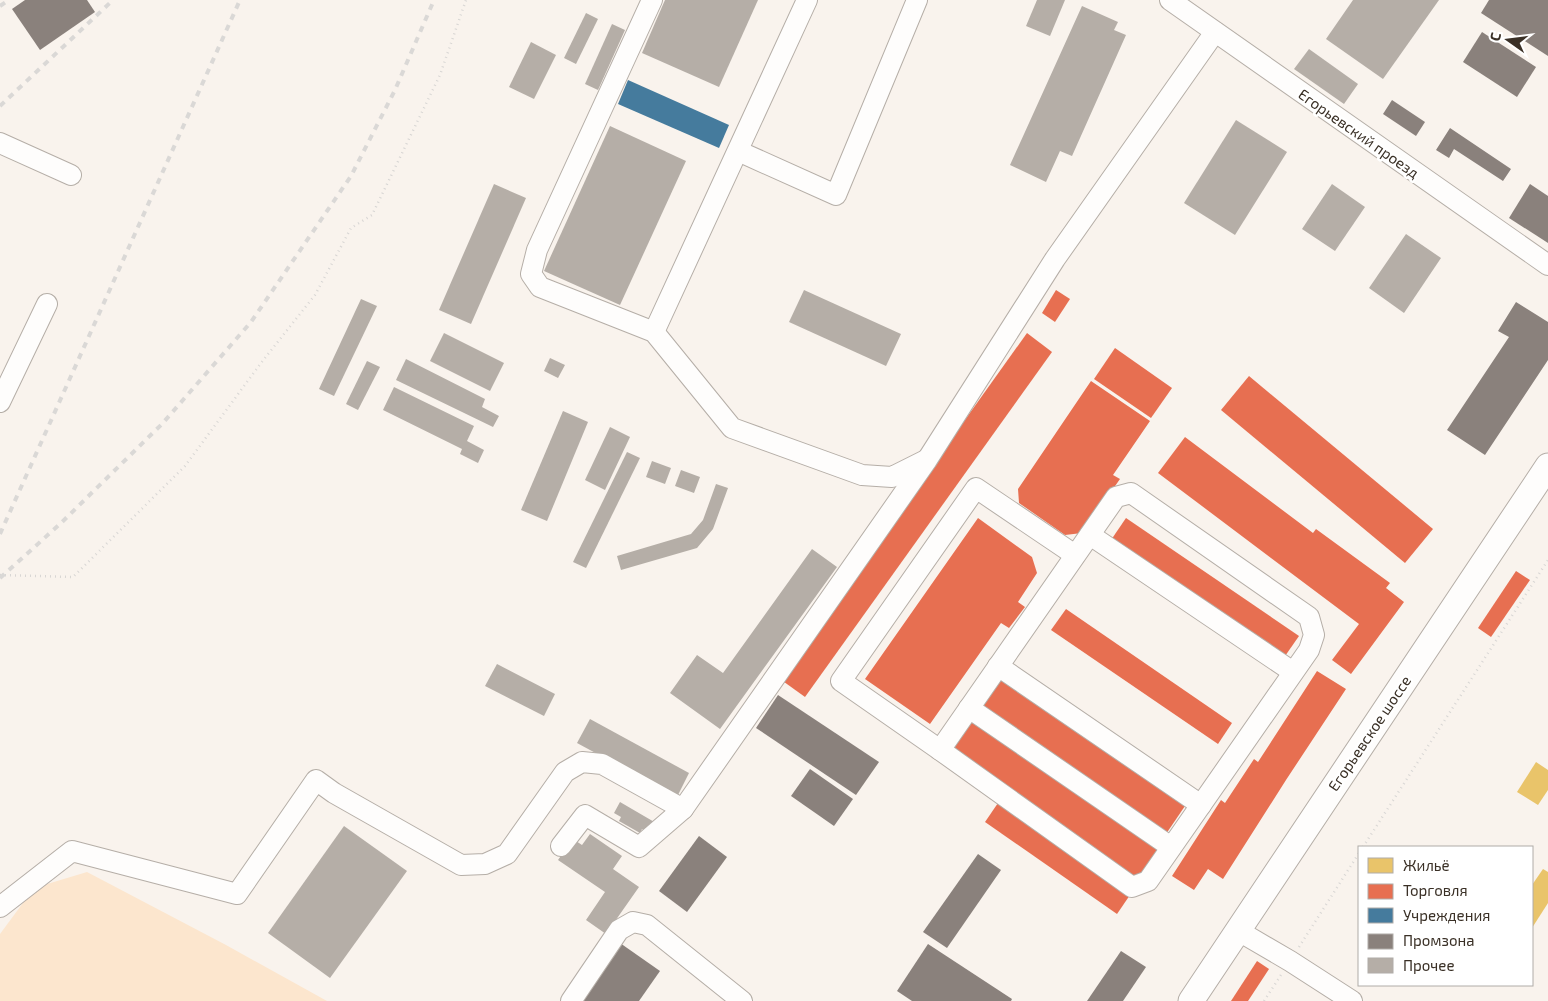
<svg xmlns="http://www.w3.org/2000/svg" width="1548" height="1001" font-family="'Exo 2',sans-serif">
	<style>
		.green { fill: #fce6ce }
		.homes { fill: #e9c46a }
		.shops { fill: #e76f51 }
		.public { fill: #457b9d }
		.industry { fill: #8a817c }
		.building { fill: #b5aea7 }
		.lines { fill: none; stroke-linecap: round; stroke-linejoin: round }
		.minor-casing { stroke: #b5aea7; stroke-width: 22 }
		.major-casing { stroke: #b5aea7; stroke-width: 27 }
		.path { stroke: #d8d6d4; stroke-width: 2.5; stroke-dasharray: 1 4; stroke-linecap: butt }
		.minor { stroke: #fefdfc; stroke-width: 20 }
		.major { stroke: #fefdfc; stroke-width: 25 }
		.rail { stroke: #dad8d6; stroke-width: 4; stroke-dasharray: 6 6; stroke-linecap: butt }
		.labels { text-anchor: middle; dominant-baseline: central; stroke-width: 5; stroke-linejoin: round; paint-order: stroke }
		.street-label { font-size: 15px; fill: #3a3026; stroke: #fff }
	</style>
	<rect width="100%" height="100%" fill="#f9f3ed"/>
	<polygon class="green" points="87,872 226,945 327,1001 0,1001 0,934 34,888"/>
	<g class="homes">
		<polygon points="1536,762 1548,770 1548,790 1538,805 1517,792"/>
		<polygon points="1543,869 1548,872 1548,903 1532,928 1532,885"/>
	</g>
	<g class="shops">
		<polygon points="1056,290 1070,299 1055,322 1042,313"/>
		<polygon points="1027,333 1052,352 805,697 780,679"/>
		<polygon points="1115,348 1172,388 1151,418 1094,379"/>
		<polygon points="1249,376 1433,529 1405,563 1221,410"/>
		<polygon points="1091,381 1150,421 1113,475 1120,479 1082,533 1065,535 1019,503 1018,489"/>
		<polygon points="1185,437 1313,533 1316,529 1390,583 1386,588 1404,602 1351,674 1332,660 1359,624 1158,473"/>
		<polygon points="978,518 1032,557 1037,573 1018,602 1025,607 1009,628 1001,623 930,724 865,679"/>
		<polygon points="1126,518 1299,636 1283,659 1111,540"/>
		<polygon points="1516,571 1530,580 1491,637 1478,628"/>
		<polygon points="1066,609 1232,723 1218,744 1051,630"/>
		<polygon points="1317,671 1346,689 1286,780 1223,879 1208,869 1194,890 1172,876 1221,800 1225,803 1254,759 1258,762"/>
		<polygon points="1002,678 1187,803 1166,834 981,708"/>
		<polygon points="971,722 1159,848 1138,879 951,751"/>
		<polygon points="998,803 1130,895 1117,914 985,822"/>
		<polygon points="1257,961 1269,969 1248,1001 1231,1001"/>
	</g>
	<polygon class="public" points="628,80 729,125 719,148 618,104"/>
	<g class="industry">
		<polygon points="25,0 87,0 95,12 40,50 12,9"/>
		<polygon points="1489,0 1548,0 1548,56 1481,13"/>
		<polygon points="1482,32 1536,67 1517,97 1463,62"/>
		<polygon points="1392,100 1425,122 1416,136 1383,114"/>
		<polygon points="1450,128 1511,169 1503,181 1454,149 1449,158 1436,150"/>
		<polygon points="1530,184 1548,196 1548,243 1509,218"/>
		<polygon points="1516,302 1548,322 1548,360 1485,455 1447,430 1509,337 1498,331"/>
		<polygon points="778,695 879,762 856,795 756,728"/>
		<polygon points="810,769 853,799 834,826 791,796"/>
		<polygon points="699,836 727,857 687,912 659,891"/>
		<polygon points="978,854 1001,870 947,948 923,932"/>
		<polygon points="620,943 660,971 639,1001 580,1001"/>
		<polygon points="928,944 1012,999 1011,1001 912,1001 897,991"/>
		<polygon points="1121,951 1146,967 1123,1001 1087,1001"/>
	</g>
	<g class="building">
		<polygon points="665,0 758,0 719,87 642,53"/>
		<polygon points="1037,0 1065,0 1050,36 1026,26"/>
		<polygon points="1353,0 1439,0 1383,79 1326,39"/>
		<polygon points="1082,6 1118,22 1114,30 1126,35 1072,156 1060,151 1046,182 1010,165"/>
		<polygon points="586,13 598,19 576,64 564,58"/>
		<polygon points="612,24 625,30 598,90 585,84"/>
		<polygon points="531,42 556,55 534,99 509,87"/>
		<polygon points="1309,49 1358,84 1344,104 1294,69"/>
		<polygon points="1236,120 1287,152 1235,235 1184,203"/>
		<polygon points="610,126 686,161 620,305 544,271"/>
		<polygon points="494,184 526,198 471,324 439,310"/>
		<polygon points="1332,184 1365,207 1335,251 1302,229"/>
		<polygon points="1406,234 1441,258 1404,313 1369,288"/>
		<polygon points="804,290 901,334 886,366 789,322"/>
		<polygon points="361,299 377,306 334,396 319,389"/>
		<polygon points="444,333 504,363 490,391 430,361"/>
		<polygon points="550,358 565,365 558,378 544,371"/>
		<polygon points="406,359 485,399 482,407 499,416 493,427 396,380"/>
		<polygon points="367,361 380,367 358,410 346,404"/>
		<polygon points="394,387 474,426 467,441 484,450 478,463 460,454 462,449 383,410"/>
		<polygon points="563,411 588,422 547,521 521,510"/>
		<polygon points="610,427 630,437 605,490 585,480"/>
		<polygon points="627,452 640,458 586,568 573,562"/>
		<polygon points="652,461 671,468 665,484 646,477"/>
		<polygon points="681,470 700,477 694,493 675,486"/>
		<polygon points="716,484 728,488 713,529 697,548 621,570 617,556 691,534 703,520"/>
		<polygon points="812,549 837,567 720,729 670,693 697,655 723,673"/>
		<polygon points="497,664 555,694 544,716 485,686"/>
		<polygon points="590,719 689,773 677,797 577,743"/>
		<polygon points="620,802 656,823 650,833 642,829 640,833 619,821 621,817 614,813"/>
		<polygon points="344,826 407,871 330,978 268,933"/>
		<polygon points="590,834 622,856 613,869 639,887 606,934 586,920 605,892 558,860 573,839 582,845"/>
	</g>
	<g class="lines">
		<g class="minor-casing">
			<g id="minor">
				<polyline points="652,0 537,250 531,274 540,287 654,332 732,428 862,475 892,477 926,460"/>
				<polyline points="1170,0 1548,265"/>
				<polyline points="0,143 71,175"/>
				<polyline points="738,151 836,195 917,0"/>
				<polyline points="654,332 807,0"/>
				<polyline points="0,402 47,304"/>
				<polygon points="1131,493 1309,617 1314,635 1309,650 1148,881 1132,887 940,750 1116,497"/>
				<polyline points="1090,535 1293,672"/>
				<polyline points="998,666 1201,805"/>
				<polyline points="969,708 1171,847"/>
				<polyline points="940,750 841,681 976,488 1075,555"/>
				<polyline points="561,846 585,815 639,847 683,809 927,460 1055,259 1215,32"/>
				<polyline points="0,907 72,851 237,894 316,780 334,793 461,865 485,864 507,854 565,772 582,762 602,764 683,809"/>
				<polyline points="1237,930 1290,961 1352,1001"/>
				<polyline points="571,1001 619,930 633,922 647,925 742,1001"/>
			</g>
		</g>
		<g class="major-casing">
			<polyline id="major" points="1191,1001 1548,466"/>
		</g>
		<g class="path">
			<polyline points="0,575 73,577 185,466 261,363 315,295 351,228 372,215 440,75 466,0"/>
			<polyline points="1363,847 1548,560"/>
			<polyline points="1299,947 1359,853"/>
			<polyline points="1264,1001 1281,975"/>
		</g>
		<use href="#minor" class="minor"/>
		<use href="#major" class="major"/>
		<g class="rail">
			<polyline points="0,6 9,0"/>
			<polyline points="0,106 113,0"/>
			<polyline points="0,534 240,0"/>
			<polyline points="0,578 60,524 162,424 251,322 351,176 395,90 434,0"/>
		</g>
	</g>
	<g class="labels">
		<g class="street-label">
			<text transform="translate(1359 133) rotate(35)">Егорьевский проезд</text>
			<text transform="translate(1369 733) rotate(-56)">Егорьевское шоссе</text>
		</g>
	</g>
	<rect x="1358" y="846" width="175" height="140" fill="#ffffff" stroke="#b0aca8"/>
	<rect x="1368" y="858" width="25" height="15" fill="#e9c46a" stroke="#b0aca8"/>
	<text x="1403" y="871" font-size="15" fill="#3a3026">Жильё</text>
	<rect x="1368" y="884" width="25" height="15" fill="#e76f51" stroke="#b0aca8"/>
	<text x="1403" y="896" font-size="15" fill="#3a3026">Торговля</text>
	<rect x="1368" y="908" width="25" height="15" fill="#457b9d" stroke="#b0aca8"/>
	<text x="1403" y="921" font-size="15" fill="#3a3026">Учреждения</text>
	<rect x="1368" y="934" width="25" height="15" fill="#8a817c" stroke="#b0aca8"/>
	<text x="1403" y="946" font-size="15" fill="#3a3026">Промзона</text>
	<rect x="1368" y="958" width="25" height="15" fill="#b5aea7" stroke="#b0aca8"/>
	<text x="1403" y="971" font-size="15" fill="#3a3026">Прочее</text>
	<g transform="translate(1508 40) rotate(284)" stroke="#ffffff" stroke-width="4" paint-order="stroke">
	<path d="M0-4L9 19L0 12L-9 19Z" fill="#3a3026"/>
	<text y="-8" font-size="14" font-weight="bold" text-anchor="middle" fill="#3a3026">С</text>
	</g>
</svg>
